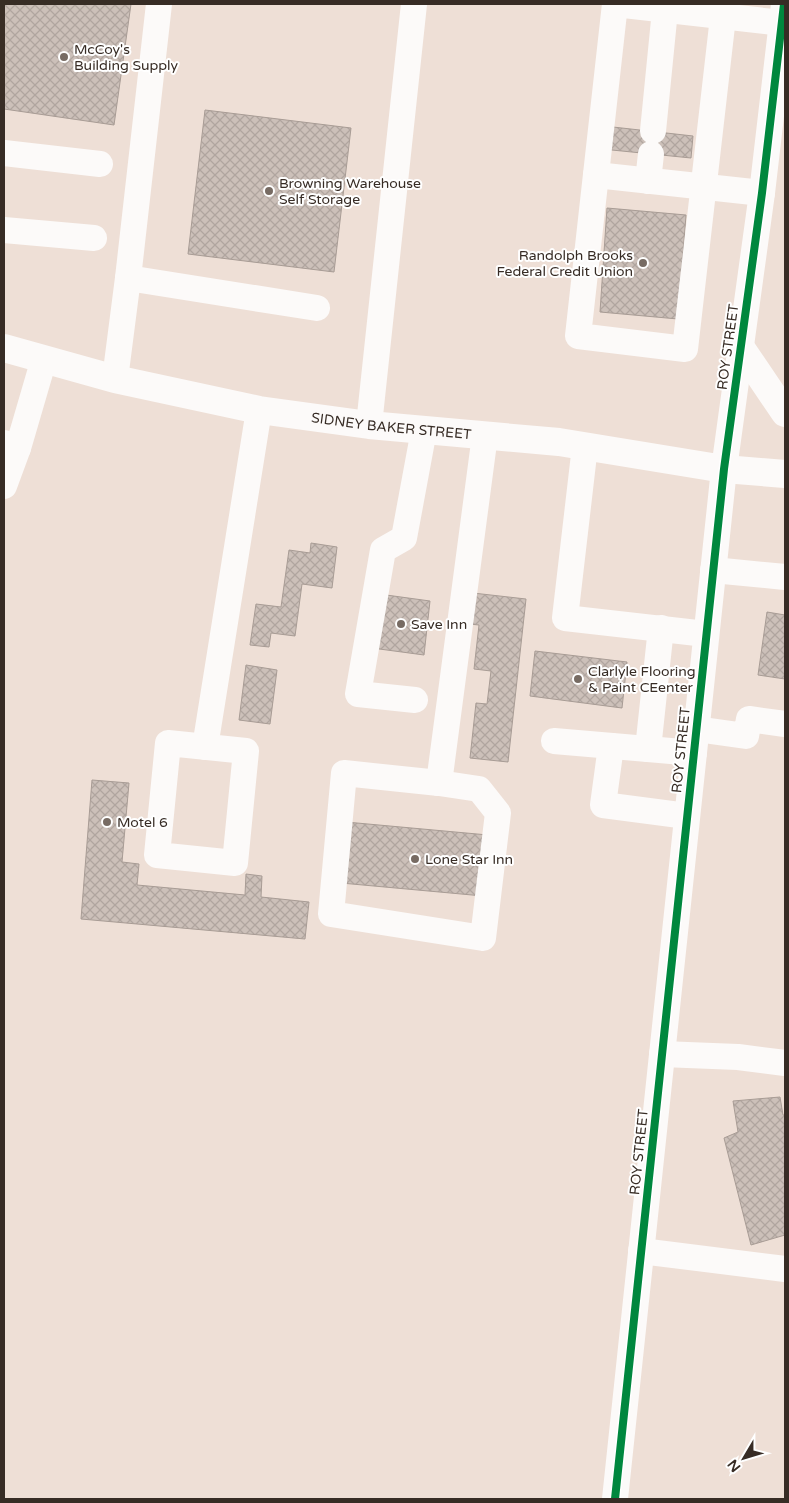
<svg xmlns="http://www.w3.org/2000/svg" width="789" height="1503" font-family="'Varela Round',sans-serif">
	<style>
		.building { fill: url(#building-cross-hatch); stroke: #a89c95 }
		.lines { fill: none; stroke-linecap: round; stroke-linejoin: round }
		.minor { stroke: #fcfaf9; stroke-width: 26 }
		.major { stroke: #fcfaf9; stroke-width: 28 }
		.cycleway-casing { stroke: #fff; stroke-width: 11 }
		.cycleway { stroke: #00873e; stroke-width: 8 }
		.poi-dot { fill: #776b63; stroke: #fff; stroke-width: 2 }
		.labels { text-anchor: middle; dominant-baseline: central; stroke-width: 4; stroke-linejoin: round; paint-order: stroke }
		.poi-label { font-size: 14px; fill: #372c25; stroke: #fff; text-anchor: start }
		.street-label { font-size: 14px; fill: #372c25; stroke: #fff }
	</style>
	<defs>
		<pattern id="building-cross-hatch" width="8" height="8" patternUnits="userSpaceOnUse" patternTransform="scale(1.25)"><rect width="8" height="8" fill="#ccc0b9"/><path d="M0 0l8 8M0 8l8-8" fill="none" stroke="#b0a59f"/></pattern>
	</defs>
	<rect width="100%" height="100%" fill="#eedfd6"/>
	<g class="building">
		<polygon points="4,4 131,4 114,125 4,109"/>
		<polygon points="205,110 351,128 334,272 188,254"/>
		<polygon points="604,126 693,136 691,158 602,149"/>
		<polygon points="607,208 686,215 678,319 600,312"/>
		<polygon points="311,543 337,547 332,588 302,584 295,636 271,633 269,647 250,645 256,604 281,607 289,550 310,553"/>
		<polygon points="473,593 526,599 508,762 470,758 476,703 487,704 491,671 474,669 479,625 469,624"/>
		<polygon points="379,594 430,601 424,655 372,648"/>
		<polygon points="767,612 785,615 785,679 758,675"/>
		<polygon points="535,651 627,662 622,708 530,696"/>
		<polygon points="246,665 277,670 270,724 239,720"/>
		<polygon points="92,780 129,783 122,862 139,864 137,885 245,895 246,874 262,876 261,897 309,902 305,939 81,919"/>
		<polygon points="346,822 488,835 483,896 341,883"/>
		<polygon points="780,1097 783,1115 785,1115 785,1235 751,1245 724,1138 738,1132 733,1101"/>
	</g>
	<g class="lines">
		<g class="minor">
			<polyline points="615,4 578,336 685,349 723,17 719,4"/>
			<polyline points="615,4 782,23"/>
			<polyline points="653,131 665,10"/>
			<polyline points="4,153 100,164"/>
			<polyline points="596,175 762,193"/>
			<polyline points="648,181 651,154"/>
			<polyline points="4,230 94,238"/>
			<polyline points="128,278 317,308"/>
			<polyline points="115,379 128,278 159,4"/>
			<polyline points="369,425 414,4"/>
			<polyline points="4,443 18,448 4,486"/>
			<polyline points="585,446 565,618 706,634"/>
			<polyline points="18,448 44,359"/>
			<polyline points="713,570 785,577"/>
			<polyline points="415,700 358,694 383,550 404,538 424,430"/>
			<polyline points="696,729 746,736 749,719 785,724"/>
			<polyline points="554,741 694,753"/>
			<polygon points="168,743 246,751 235,863 157,855"/>
			<polyline points="611,746 603,805 687,816"/>
			<polyline points="205,747 259,410"/>
			<polyline points="648,749 661,628"/>
			<polygon points="344,773 439,783 479,789 498,813 483,938 331,914"/>
			<polyline points="439,783 485,435"/>
			<polyline points="662,1054 738,1057 785,1063"/>
			<polyline points="641,1251 785,1269"/>
			<polyline points="615,1499 724,469 762,193 784,4"/>
		</g>
		<g class="major">
			<path id="s1" d="M4 348 115 379 259 410 369 425 559 442 724 469 785 474"/>
			<polyline points="741,348 785,413"/>
		</g>
		<g class="cycleway-casing">
			<polyline id="cycleway" points="615,1499 724,469 762,193 784,4"/>
		</g>
		<use href="#cycleway" class="cycleway"/>
	</g>
	<g class="poi-dot">
		<circle cx="64" cy="57" r="5"/>
		<circle cx="269" cy="191" r="5"/>
		<circle cx="643" cy="263" r="5"/>
		<circle cx="401" cy="624" r="5"/>
		<circle cx="578" cy="679" r="5"/>
		<circle cx="107" cy="822" r="5"/>
		<circle cx="415" cy="859" r="5"/>
	</g>
	<g class="labels">
		<g class="poi-label">
			<text x="74" y="49">McCoy's<tspan x="74" dy="16">Building Supply</tspan></text>
			<text x="279" y="183">Browning Warehouse<tspan x="279" dy="16">Self Storage</tspan></text>
			<text x="633" y="255" text-anchor="end">Randolph Brooks<tspan x="633" dy="16">Federal Credit Union</tspan></text>
			<text x="411" y="624">Save Inn</text>
			<text x="588" y="671">Clarlyle Flooring<tspan x="588" dy="16">&amp; Paint CEenter</tspan></text>
			<text x="117" y="822">Motel 6</text>
			<text x="425" y="859">Lone Star Inn</text>
		</g>
		<g class="street-label">
			<text transform="translate(728 347) rotate(-82)">ROY STREET</text>
			<text stroke="none"><textPath href="#s1" startOffset="396">SIDNEY BAKER STREET</textPath></text>
			<text transform="translate(681 750) rotate(-84)">ROY STREET</text>
			<text transform="translate(639 1152) rotate(-84)">ROY STREET</text>
		</g>
	</g>
	<rect width="789" height="1503" fill="none" stroke="#372c25" stroke-width="10"/>
	<g transform="translate(744 1458) rotate(232)" stroke="#ffffff" stroke-width="4" paint-order="stroke">
	<path d="M0-4L9 19L0 12L-9 19Z" fill="#372c25"/>
	<text y="-8" font-size="14" font-weight="bold" text-anchor="middle" fill="#372c25">N</text>
	</g>
</svg>
